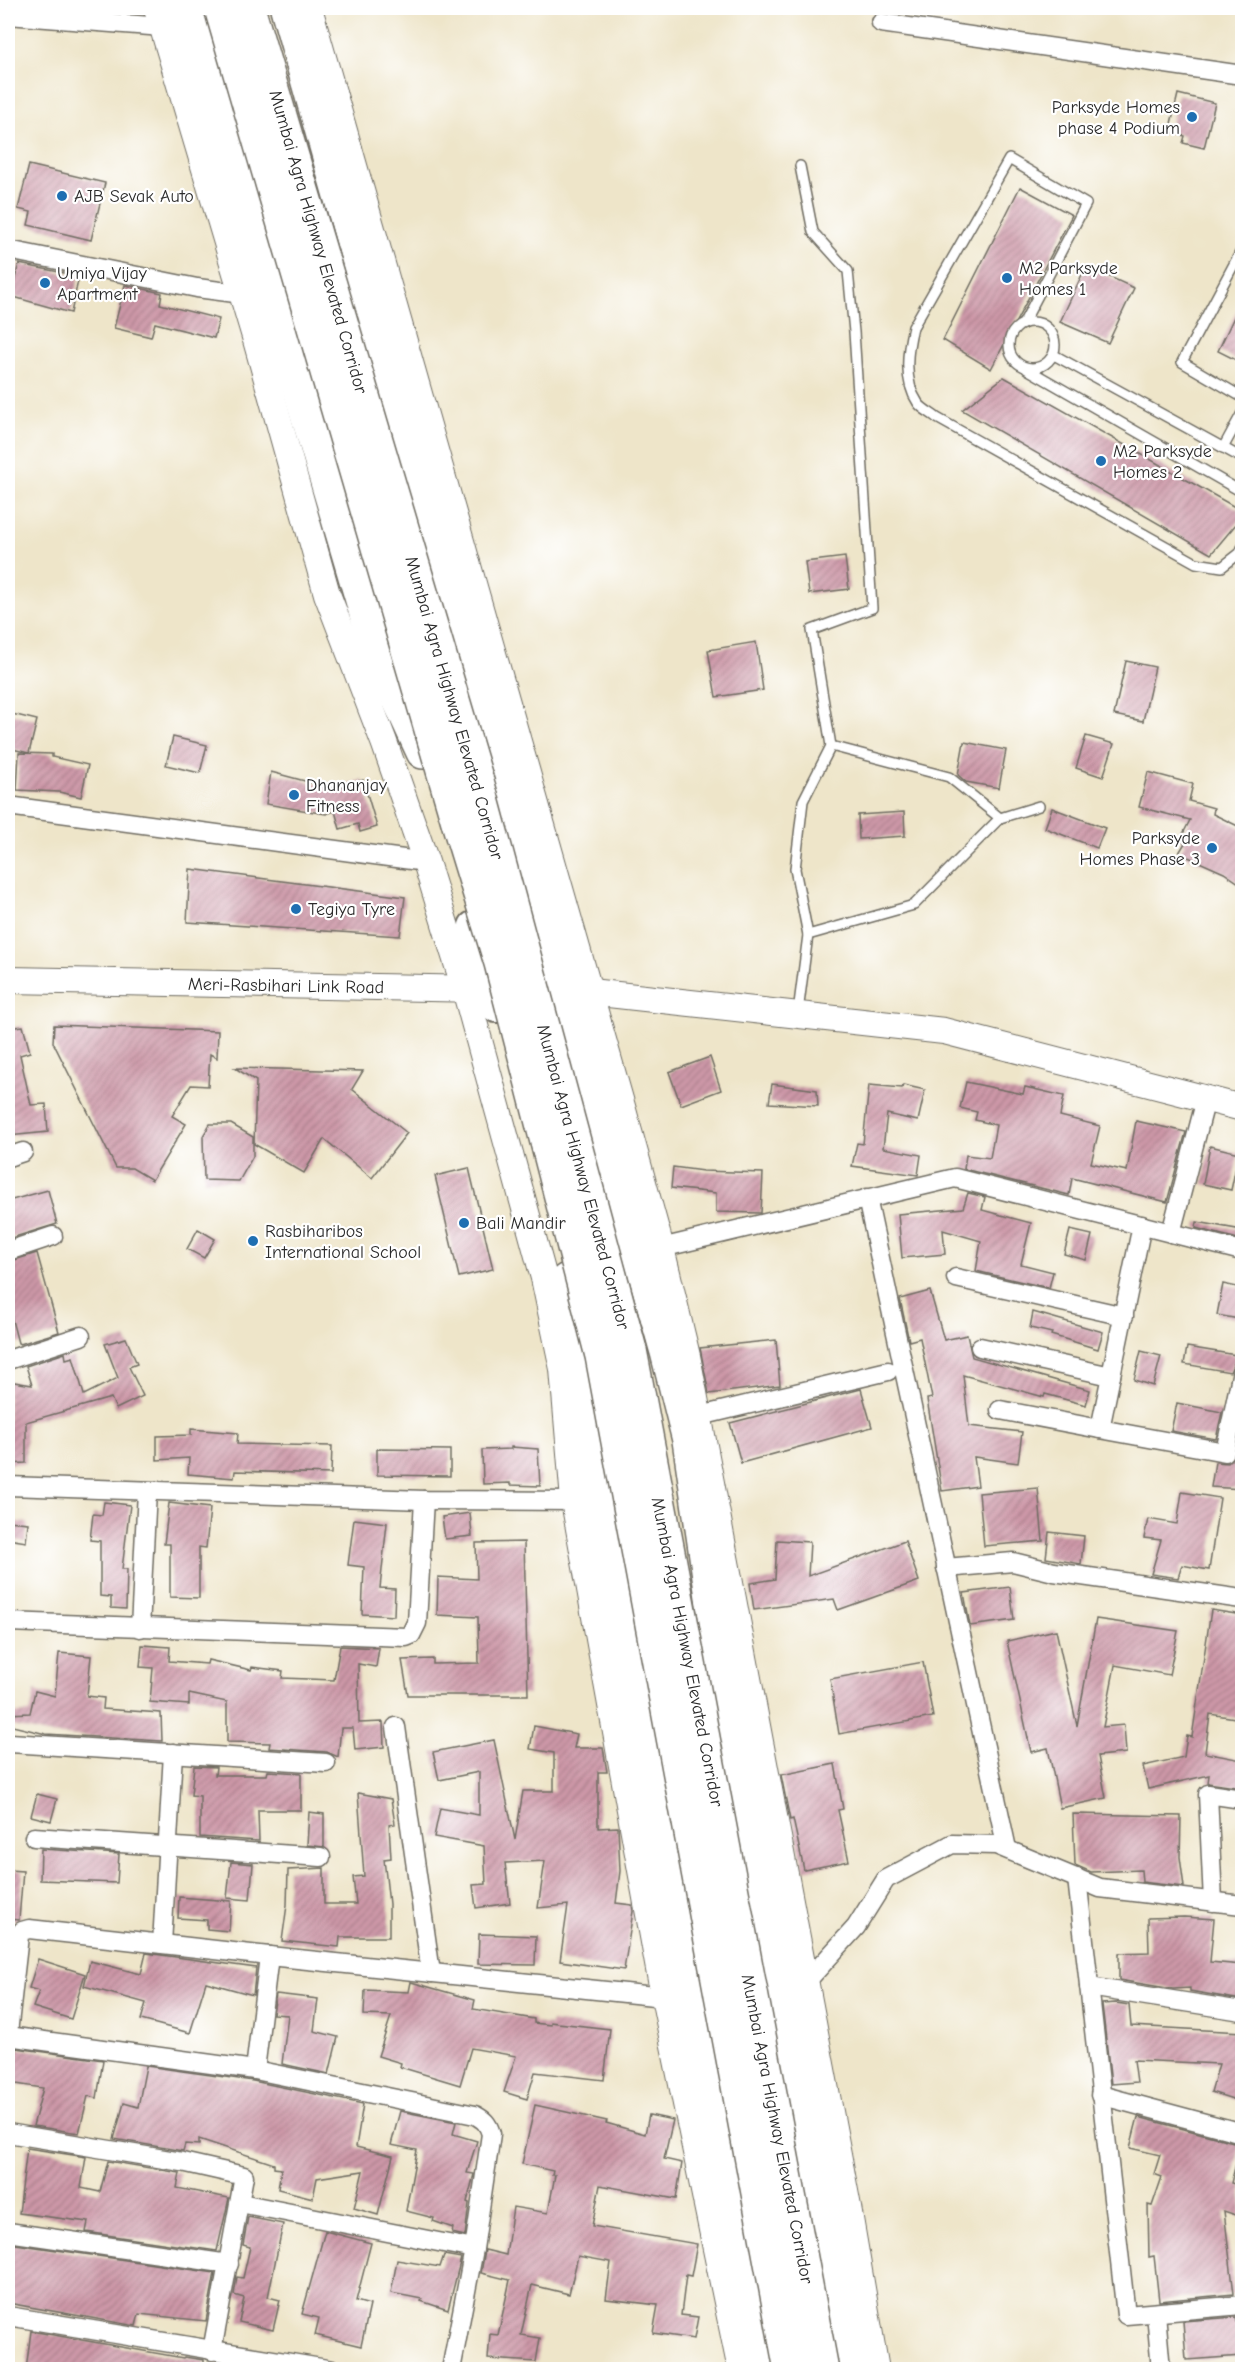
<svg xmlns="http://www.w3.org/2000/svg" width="1250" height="2377" font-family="'Comic Neue',sans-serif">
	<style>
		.building { fill: url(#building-hatch) }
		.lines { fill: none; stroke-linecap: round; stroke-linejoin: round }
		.lane-casing { stroke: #6f6c62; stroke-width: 12 }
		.street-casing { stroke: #6f6c62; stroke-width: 21 }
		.secondary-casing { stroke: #6f6c62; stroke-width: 28 }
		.primary-casing { stroke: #6f6c62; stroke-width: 32 }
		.highway-casing { stroke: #6f6c62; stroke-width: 36 }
		.lane { stroke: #fff; stroke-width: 9 }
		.street { stroke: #fff; stroke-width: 18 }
		.secondary { stroke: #fff; stroke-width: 26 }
		.primary { stroke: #fff; stroke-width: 28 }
		.highway { stroke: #fff; stroke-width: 33 }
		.highway-bridge-casing { stroke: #6f6c62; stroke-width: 36; stroke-linecap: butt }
		.highway-bridge { stroke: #fff; stroke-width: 33 }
		.poi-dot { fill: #1f6fb2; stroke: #fff; stroke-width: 2 }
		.labels { text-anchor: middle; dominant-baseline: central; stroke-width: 4.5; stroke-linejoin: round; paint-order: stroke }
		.poi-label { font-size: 18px; fill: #2b2b2b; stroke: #fff; text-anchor: start }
		.street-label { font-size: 18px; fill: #2b2b2b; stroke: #fff }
	</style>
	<defs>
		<pattern id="building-hatch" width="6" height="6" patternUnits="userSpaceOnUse" patternTransform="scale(1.5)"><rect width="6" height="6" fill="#cd98a8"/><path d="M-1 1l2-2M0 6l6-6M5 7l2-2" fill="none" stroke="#a77c89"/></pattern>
	</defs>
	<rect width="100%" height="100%" fill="#fff"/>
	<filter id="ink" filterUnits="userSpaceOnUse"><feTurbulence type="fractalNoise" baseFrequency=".0167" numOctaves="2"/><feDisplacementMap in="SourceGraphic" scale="12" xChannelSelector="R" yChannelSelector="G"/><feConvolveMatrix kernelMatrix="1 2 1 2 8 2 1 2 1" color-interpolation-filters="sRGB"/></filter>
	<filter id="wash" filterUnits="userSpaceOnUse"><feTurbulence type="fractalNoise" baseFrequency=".008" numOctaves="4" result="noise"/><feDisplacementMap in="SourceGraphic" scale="24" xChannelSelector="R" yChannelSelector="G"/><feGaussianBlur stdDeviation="1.35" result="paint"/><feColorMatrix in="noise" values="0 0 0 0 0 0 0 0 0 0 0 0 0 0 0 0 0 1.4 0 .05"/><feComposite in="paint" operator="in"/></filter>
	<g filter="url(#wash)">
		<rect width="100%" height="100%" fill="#eee5c9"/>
		<g id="blocks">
			<g class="building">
				<polygon points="1178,94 1215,103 1204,148 1183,143 1185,136 1169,132"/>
				<polygon points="29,165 105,183 91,240 28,225 31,212 18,209"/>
				<polygon points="1020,187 1072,215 991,369 943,340"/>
				<polygon points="19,264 79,276 71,313 10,296"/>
				<polygon points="1086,266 1134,288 1108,343 1060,322"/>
				<polygon points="125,285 162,293 160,304 219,319 214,338 155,323 151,337 114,328"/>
				<polygon points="1242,300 1242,363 1218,351"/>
				<polygon points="1004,377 1242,511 1242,517 1211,554 962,410"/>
				<polygon points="845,557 849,589 809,594 805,562"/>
				<polygon points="756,642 763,690 716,697 708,650"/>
				<polygon points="1126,661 1155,667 1143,721 1114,715"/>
				<polygon points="8,713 37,720 29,753 8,748"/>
				<polygon points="1086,736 1114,744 1103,777 1076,768"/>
				<polygon points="173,737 207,745 200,773 166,765"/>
				<polygon points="964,742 1006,750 999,788 966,782 958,775"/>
				<polygon points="19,753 52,754 52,757 88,765 81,797 59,792 17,790"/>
				<polygon points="271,772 335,789 363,780 377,827 360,832 358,824 340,829 335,811 326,814 266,804"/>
				<polygon points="1148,772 1193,784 1189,801 1214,808 1213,814 1242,828 1242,885 1224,873 1179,853 1185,843 1180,840 1190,820 1139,807"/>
				<polygon points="1052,808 1105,828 1097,848 1045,828"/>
				<polygon points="904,812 905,836 859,839 858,815"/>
				<polygon points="190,869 405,897 400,936 187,922"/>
				<polygon points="54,1025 218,1031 217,1058 210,1054 208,1086 191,1085 172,1116 186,1124 152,1180 132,1168 116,1168 53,1042"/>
				<polygon points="23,1026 30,1052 20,1055 31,1105 46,1104 48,1132 8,1136 8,1028"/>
				<polygon points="710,1057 721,1090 681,1105 669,1072"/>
				<polygon points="235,1068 363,1071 352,1089 407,1133 372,1178 324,1139 304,1173 254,1144 256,1081"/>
				<polygon points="966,1082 1023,1094 1025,1087 1064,1096 1060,1116 1100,1126 1091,1163 1127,1171 1136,1121 1186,1132 1167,1202 1072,1178 1069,1195 964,1169 966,1155 990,1158 996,1125 975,1120 977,1112 960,1108"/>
				<polygon points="772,1084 817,1090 818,1106 769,1103"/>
				<polygon points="869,1085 902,1088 903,1085 925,1090 918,1121 887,1114 883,1148 921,1155 918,1175 852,1166 857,1143 863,1144"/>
				<polygon points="210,1124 231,1124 253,1137 253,1156 239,1181 204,1180 203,1136"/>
				<polygon points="1210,1146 1239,1153 1231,1190 1203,1184"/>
				<polygon points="673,1167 703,1171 763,1173 761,1213 716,1212 716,1193 671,1188"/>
				<polygon points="469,1168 493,1269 459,1277 435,1176"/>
				<polygon points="48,1190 57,1224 8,1239 8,1201"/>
				<polygon points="968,1193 985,1197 982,1210 1031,1223 1021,1264 1053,1272 1049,1288 976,1271 981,1241 943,1230 945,1254 902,1258 898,1214 963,1208"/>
				<polygon points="1197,1222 1242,1230 1242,1240 1196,1228"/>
				<polygon points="198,1229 215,1239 204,1258 187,1249"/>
				<polygon points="1070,1230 1092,1235 1086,1260 1064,1254"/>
				<polygon points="37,1253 59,1332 20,1344 18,1343 8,1305 8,1262"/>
				<polygon points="1223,1284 1242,1288 1239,1319 1217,1315"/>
				<polygon points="930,1291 944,1340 967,1335 972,1357 1090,1390 1086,1405 1045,1394 1044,1397 963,1375 969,1426 1022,1432 1018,1463 974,1457 978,1486 942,1491 927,1399 932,1398 920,1338 909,1341 900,1299"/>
				<polygon points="1033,1312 1103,1332 1098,1349 1051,1335 1052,1333 1030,1328"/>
				<polygon points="126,1338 137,1364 129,1367 143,1396 116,1409 111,1398 26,1422 26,1463 8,1464 8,1381 32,1385 26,1366 65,1353 66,1359 73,1357 84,1395 118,1378 105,1344"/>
				<polygon points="776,1340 780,1385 709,1394 700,1348"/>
				<polygon points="1187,1347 1242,1356 1242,1360 1234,1363 1230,1372 1184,1364"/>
				<polygon points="1141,1351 1161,1356 1153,1386 1134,1380"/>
				<polygon points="861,1389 872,1427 741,1463 730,1423"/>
				<polygon points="1177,1403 1222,1412 1216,1439 1171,1431"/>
				<polygon points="1242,1423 1242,1489 1211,1487 1215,1462 1228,1463 1236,1455"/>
				<polygon points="191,1429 238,1433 237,1444 332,1446 331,1474 235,1471 234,1478 188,1474 189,1458 157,1460 157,1436 191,1435"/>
				<polygon points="511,1447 538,1449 540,1486 510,1485 510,1483 483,1484 482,1450 511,1449"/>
				<polygon points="377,1449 450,1450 450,1476 377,1475"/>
				<polygon points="1038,1488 1043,1541 984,1546 979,1493"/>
				<polygon points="1182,1492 1220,1498 1209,1570 1182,1565 1178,1578 1151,1574 1161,1540 1144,1538 1148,1519 1177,1524"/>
				<polygon points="104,1502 130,1505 122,1569 127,1569 126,1609 111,1608 111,1597 100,1596 100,1541 90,1540 93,1514 102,1515"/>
				<polygon points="169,1503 210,1508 206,1548 199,1547 199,1598 170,1597 170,1544 164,1544"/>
				<polygon points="470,1513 472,1536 445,1539 442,1517"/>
				<polygon points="354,1519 387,1523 380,1588 395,1589 394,1616 362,1614 364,1567 348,1565"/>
				<polygon points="8,1521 28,1523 26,1542 8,1539"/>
				<polygon points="1049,1532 1084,1536 1081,1564 1046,1558"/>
				<polygon points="777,1540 810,1542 808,1576 905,1541 919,1581 838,1610 834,1599 754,1610 750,1583 775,1579"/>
				<polygon points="524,1542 528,1695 408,1695 402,1660 433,1659 433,1664 479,1663 478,1617 437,1615 438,1577 477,1579 476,1543"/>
				<polygon points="1010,1587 1014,1620 970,1626 964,1593"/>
				<polygon points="1211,1610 1242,1615 1239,1654 1242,1654 1242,1719 1210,1714 1205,1753 1242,1760 1242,1788 1208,1783 1209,1775 1148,1789 1143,1766 1184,1757 1187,1736 1192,1737"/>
				<polygon points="1096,1619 1178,1631 1169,1675 1115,1665 1103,1727 1124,1725 1126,1753 1098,1756 1106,1798 1060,1808 1048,1748 1031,1752 1007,1641 1056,1630 1077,1726"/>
				<polygon points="142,1645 170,1647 169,1661 207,1664 208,1660 251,1670 252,1667 283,1671 282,1678 334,1680 340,1646 379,1648 376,1667 358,1664 359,1723 383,1722 384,1747 355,1750 353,1728 341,1728 338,1757 327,1752 269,1748 270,1743 227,1742 227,1702 189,1694 189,1705 150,1702 153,1668 140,1667"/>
				<polygon points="59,1653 91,1656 87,1696 104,1698 103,1709 161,1713 162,1741 46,1734 8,1725 8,1714 30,1713 35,1691 55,1696"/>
				<polygon points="923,1662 933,1717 839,1734 830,1679"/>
				<polygon points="534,1726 577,1734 574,1748 603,1748 607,1772 598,1772 598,1828 618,1827 620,1871 616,1903 632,1905 633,1911 624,1970 560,1961 568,1905 538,1908 545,1861 505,1863 510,1903 476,1908 473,1885 486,1884 484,1846 434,1837 440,1808 479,1815 479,1772 439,1780 433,1752 494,1740 515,1840 523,1791 554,1791 554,1753 530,1749"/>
				<polygon points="835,1764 843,1809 838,1810 849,1861 804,1870 793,1819 790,1820 781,1775"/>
				<polygon points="194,1766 216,1767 215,1775 267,1775 268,1771 301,1773 301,1810 258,1810 259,1841 200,1837 200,1796 191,1795"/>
				<polygon points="358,1793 391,1799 395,1824 389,1825 391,1858 384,1859 389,1904 389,1937 340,1937 339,1947 282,1941 287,1905 288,1870 324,1868 324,1904 356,1904 353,1877 364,1876"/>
				<polygon points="37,1794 57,1799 51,1821 31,1816"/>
				<polygon points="309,1812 324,1814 324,1847 307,1845"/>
				<polygon points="1073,1814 1181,1816 1180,1857 1184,1887 1142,1882 1141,1870 1091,1872 1075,1865"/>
				<polygon points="41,1849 119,1854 117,1883 40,1880"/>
				<polygon points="231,1862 253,1864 250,1900 227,1898"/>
				<polygon points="8,1870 23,1871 19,1920 8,1919"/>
				<polygon points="179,1897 231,1901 229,1931 207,1929 207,1920 178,1918"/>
				<polygon points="1184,1917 1214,1919 1210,1962 1242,1965 1242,2000 1190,1991 1190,1988 1173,1989 1119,1980 1119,1953 1149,1952 1148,1918"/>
				<polygon points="479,1934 536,1936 535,1965 478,1964"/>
				<polygon points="146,1953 256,1968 253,1995 206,1982 190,2033 141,2020 146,2003 84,1986 90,1961 141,1974"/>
				<polygon points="38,1959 85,1974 71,2019 33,2007 39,1991 29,1988"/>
				<polygon points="411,1982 475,2000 473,2009 534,2019 534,2023 551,2025 551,2022 558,2023 610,2029 604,2080 535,2072 527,2099 504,2092 516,2056 471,2048 460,2085 400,2067 401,2063 378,2056 391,2016 364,2015 365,1990 409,1992"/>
				<polygon points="276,1994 318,1999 314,2031 338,2037 329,2074 282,2064 288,2015 273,2014"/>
				<polygon points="1116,2003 1129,2005 1131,2026 1242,2032 1235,2062 1242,2064 1242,2102 1211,2092 1219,2064 1134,2060 1137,2082 1111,2084 1102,2004"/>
				<polygon points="16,2048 103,2060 97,2098 88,2096 79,2133 33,2126 43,2088 10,2083"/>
				<polygon points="146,2066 253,2081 363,2104 356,2147 393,2156 378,2215 354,2208 363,2171 317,2178 313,2198 278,2189 281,2169 274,2168 274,2164 199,2139 199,2145 185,2144 183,2151 114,2139 124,2103 138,2107"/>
				<polygon points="535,2105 607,2121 606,2123 645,2134 649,2115 673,2120 664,2159 682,2163 676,2199 600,2185 592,2226 697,2244 691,2276 686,2275 681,2315 698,2317 694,2339 653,2333 658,2305 606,2299 611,2262 578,2256 569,2294 532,2285 521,2335 540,2338 536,2362 488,2359 490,2334 498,2335 510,2280 481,2273 485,2250 506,2255 513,2207 548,2213 555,2175 552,2175 553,2171 522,2164"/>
				<polygon points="400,2111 456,2122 453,2134 477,2141 467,2173 474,2174 467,2202 469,2203 465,2236 452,2233 453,2228 433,2221 434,2218 406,2211 417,2150 391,2145"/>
				<polygon points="1138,2117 1241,2144 1231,2183 1242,2186 1242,2217 1224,2211 1234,2294 1159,2301 1154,2256 1149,2257 1148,2205 1152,2206 1162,2177 1154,2174 1160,2155 1130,2148"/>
				<polygon points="27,2148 86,2157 81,2188 100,2192 108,2161 180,2173 177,2188 229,2198 217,2251 86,2232 88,2222 19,2213"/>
				<polygon points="248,2217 283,2224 268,2297 280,2300 273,2330 239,2322 244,2298 234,2295 237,2277 243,2278 250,2247 243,2245"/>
				<polygon points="325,2231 371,2243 356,2301 370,2305 361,2346 315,2335 319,2318 302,2314"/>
				<polygon points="8,2243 215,2273 206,2321 139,2314 136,2326 8,2303"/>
				<polygon points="444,2255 461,2258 448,2310 421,2301 422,2299 391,2293 397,2260 440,2267"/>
				<polygon points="1236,2317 1237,2322 1242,2321 1242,2356 1186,2360 1183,2321"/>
				<polygon points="31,2331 183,2358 184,2357 204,2360 204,2370 26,2370"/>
			</g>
		</g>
	</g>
	<g filter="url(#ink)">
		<use href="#blocks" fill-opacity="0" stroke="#6f6c62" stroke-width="1.5"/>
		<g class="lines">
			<g class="lane-casing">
				<g id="lane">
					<polyline points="1242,249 1182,362 1242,397"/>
					<circle cx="1032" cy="345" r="23"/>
					<path d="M1023 324 1086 204 1009 159 913 327C907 351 903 381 918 403 922 409 931 413 937 418L1196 563 1222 567 1240 553 1242 548"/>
					<polyline points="1054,355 1242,458"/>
					<polyline points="1027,369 1242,492"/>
					<polyline points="1223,448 1242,413"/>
					<polyline points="831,746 949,777 1000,818"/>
					<polyline points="808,935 914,905 1000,818 1039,806"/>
					<polyline points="798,1012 808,935 795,869 803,801 831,746 812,630 872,608 854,332 848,271 813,232 800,166"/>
				</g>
			</g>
			<g class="street-casing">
				<g id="street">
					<polyline points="8,15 163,27"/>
					<polyline points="881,23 1242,75"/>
					<polyline points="8,250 197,288 243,294"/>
					<polyline points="8,806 426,862"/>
					<polyline points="8,1157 23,1152"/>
					<polyline points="867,1198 1007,1849"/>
					<polyline points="1142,1225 1100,1429 1225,1452 1242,1371"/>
					<polyline points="1171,1233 1206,1099"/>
					<polyline points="661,1248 955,1178 1242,1251"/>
					<polyline points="8,1251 53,1236"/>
					<polyline points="956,1278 1124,1316"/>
					<polyline points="980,1347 1111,1376"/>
					<polyline points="8,1360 81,1336"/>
					<polyline points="1000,1410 1100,1429"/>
					<polyline points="700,1416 888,1371"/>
					<polyline points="8,1486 424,1500 574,1501"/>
					<polyline points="946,1568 1013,1562 1054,1572 1242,1599"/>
					<polyline points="8,1622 406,1637 411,1635 417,1623 424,1500"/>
					<polyline points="140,1628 147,1491"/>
					<polyline points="396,1727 431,1973"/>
					<polyline points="10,1743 326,1763"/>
					<polyline points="34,1837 321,1857"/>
					<polyline points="1077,1878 1126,2315 1242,2305"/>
					<polyline points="1213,1902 1208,1794 1242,1799"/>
					<polyline points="162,1944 173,1753"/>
					<polyline points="806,1982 856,1927 886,1879 952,1844 996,1845 1100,1888 1242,1905"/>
					<polyline points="1089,1987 1242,2011"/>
					<polyline points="8,2033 19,1936 22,1931 29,1929 269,1956 664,1997"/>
					<path d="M8 2036 255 2070 475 2115C484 2120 488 2123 491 2134L474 2249 451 2370"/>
					<polyline points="255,2070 269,1956"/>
					<polyline points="1100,2095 1242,2133"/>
					<polyline points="8,2133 182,2162 244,2176 212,2351"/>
					<polyline points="240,2203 474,2249"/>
					<polyline points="8,2232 229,2264"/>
					<polyline points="1156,2313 1161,2370"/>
					<polyline points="8,2316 333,2370"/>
				</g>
			</g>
			<g class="secondary-casing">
				<g id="secondary">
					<polyline points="157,8 256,340 327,594 384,742 426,862 465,989 544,1278 563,1369 574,1501 664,1997 741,2370"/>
					<polyline points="309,8 623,1110 661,1248 687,1356 848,2207 876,2370"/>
					<polyline points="8,980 481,989"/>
					<polyline points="572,990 944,1031 1242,1108"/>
				</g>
			</g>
			<g class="primary-casing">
				<polyline id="primary" points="473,926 496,1008"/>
			</g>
			<g class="highway-casing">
				<g id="highway">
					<polyline points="187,8 378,654 423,752"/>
					<polyline points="287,8 667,1352 689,1440 721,1658 856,2370"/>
					<polyline points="567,1280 575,1365 758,2370"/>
				</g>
			</g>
			<use href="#lane" class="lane"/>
			<use href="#street" class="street"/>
			<use href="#secondary" class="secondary"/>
			<use href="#primary" class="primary"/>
			<use href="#highway" class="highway"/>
			<g class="highway-bridge-casing">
				<g id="highway-bridge">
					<polyline points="221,8 463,839 501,963 602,1356 791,2370"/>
					<polyline points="248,8 479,788 630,1350 822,2370"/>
				</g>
			</g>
			<use href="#highway-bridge" class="highway-bridge"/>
		</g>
	</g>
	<g class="poi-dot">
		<circle cx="1192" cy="117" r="6"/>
		<circle cx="62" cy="196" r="6"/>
		<circle cx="1007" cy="278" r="6"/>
		<circle cx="45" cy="283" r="6"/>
		<circle cx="1101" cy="461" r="6"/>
		<circle cx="294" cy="795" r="6"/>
		<circle cx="1212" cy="848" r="6"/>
		<circle cx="296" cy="909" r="6"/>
		<circle cx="464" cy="1223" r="6"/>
		<circle cx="253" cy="1241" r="6"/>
	</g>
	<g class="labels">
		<g class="poi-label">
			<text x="1180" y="107" text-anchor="end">Parksyde Homes<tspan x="1180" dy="21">phase 4 Podium</tspan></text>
			<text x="74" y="196">AJB Sevak Auto</text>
			<text x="1019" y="268">M2 Parksyde<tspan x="1019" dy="21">Homes 1</tspan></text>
			<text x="57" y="273">Umiya Vijay<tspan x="57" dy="21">Apartment</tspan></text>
			<text x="1113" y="451">M2 Parksyde<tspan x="1113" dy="21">Homes 2</tspan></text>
			<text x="306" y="785">Dhananjay<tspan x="306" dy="21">Fitness</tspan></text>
			<text x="1200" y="838" text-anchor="end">Parksyde<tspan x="1200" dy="21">Homes Phase 3</tspan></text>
			<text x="308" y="909">Tegiya Tyre</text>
			<text x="476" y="1223">Bali Mandir</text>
			<text x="265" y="1231">Rasbiharibos<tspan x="265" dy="21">International School</tspan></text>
		</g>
		<g class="street-label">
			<text transform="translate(318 242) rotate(74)">Mumbai Agra Highway Elevated Corridor</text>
			<text transform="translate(454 708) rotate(74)">Mumbai Agra Highway Elevated Corridor</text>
			<text transform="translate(286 986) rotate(1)">Meri-Rasbihari Link Road</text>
			<text transform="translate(583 1177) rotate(75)">Mumbai Agra Highway Elevated Corridor</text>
			<text transform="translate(687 1652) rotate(79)">Mumbai Agra Highway Elevated Corridor</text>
			<text transform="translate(777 2129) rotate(79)">Mumbai Agra Highway Elevated Corridor</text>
		</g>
	</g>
	<rect width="1250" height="2377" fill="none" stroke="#fff" stroke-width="30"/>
</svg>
